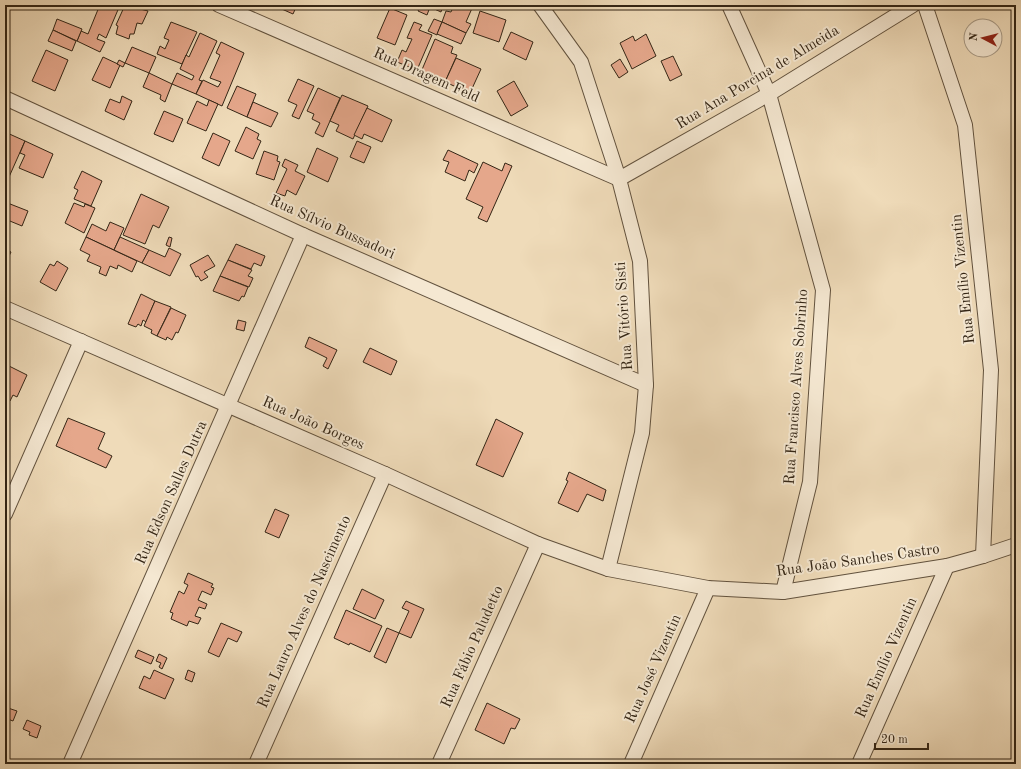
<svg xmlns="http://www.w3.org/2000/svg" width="1021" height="769" font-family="'Old Standard TT',serif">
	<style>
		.building { fill: #e5a78b; stroke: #332515 }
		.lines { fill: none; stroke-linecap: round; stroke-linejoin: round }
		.street-casing { stroke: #62523e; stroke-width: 16 }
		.street { stroke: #f5e8d2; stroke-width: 14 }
		.labels { text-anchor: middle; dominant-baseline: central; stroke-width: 4; stroke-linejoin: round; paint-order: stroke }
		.street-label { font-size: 15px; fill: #332515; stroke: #f5e8d2 }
	</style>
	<rect width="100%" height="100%" fill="#efdbb9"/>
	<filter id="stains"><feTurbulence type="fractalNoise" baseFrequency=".005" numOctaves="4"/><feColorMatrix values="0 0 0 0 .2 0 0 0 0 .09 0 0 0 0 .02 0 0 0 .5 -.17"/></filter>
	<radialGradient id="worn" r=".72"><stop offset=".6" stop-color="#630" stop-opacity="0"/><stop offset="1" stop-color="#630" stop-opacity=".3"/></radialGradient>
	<g class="building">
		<polygon points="93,5 120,5 106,38 99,34 97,39 105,42 100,52 77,41 81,31 88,34 99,7"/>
		<polygon points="125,5 148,11 142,24 137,23 134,34 130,34 129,39 116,34 118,26 116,25"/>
		<polygon points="276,5 297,5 293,14 275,6"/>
		<polygon points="421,5 443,5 441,12 430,7 427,15 418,11"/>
		<polygon points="454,5 473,6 466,22 471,24 466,33 442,22 446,11 451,12"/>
		<polygon points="390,8 407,15 395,45 377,38"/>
		<polygon points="480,11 506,20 499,42 473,33"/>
		<polygon points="57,19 82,29 77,41 53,30"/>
		<polygon points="434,19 442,22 437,35 428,31"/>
		<polygon points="171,22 197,32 182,64 157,54 160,46 165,49 169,40 164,38"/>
		<polygon points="414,22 422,25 419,30 432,35 417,70 397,62 402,50 406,52 412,39 407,38"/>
		<polygon points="442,22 466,33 461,44 437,34"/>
		<polygon points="53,30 76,41 72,51 48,41"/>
		<polygon points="511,32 533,42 526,60 503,49"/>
		<polygon points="200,33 217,41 199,80 202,81 196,94 172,84 177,73 192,80 194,76 180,69 186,55 189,57"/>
		<polygon points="646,34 656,56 632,69 620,43 633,36 635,41"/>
		<polygon points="435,39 453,47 451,53 457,55 445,82 421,72"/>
		<polygon points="221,42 244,53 222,106 196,94 203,80 218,87 221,82 210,78 220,55 216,53"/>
		<polygon points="132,47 156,57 149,73 125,63"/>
		<polygon points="46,50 68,60 55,91 32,81"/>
		<polygon points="673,56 682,75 670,81 661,61"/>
		<polygon points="103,57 120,65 110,88 92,80"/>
		<polygon points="456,58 481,69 470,93 445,82"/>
		<polygon points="620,59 628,72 619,78 611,65"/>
		<polygon points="119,60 125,63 123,67 117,64"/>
		<polygon points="149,73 172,84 165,102 160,99 161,95 143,87"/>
		<polygon points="298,79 314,86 299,119 292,116 297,105 288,101"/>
		<polygon points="514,81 528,106 511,116 497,91"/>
		<polygon points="237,86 256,94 247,117 227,108"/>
		<polygon points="318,88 340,98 323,137 315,133 320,123 312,119 314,114 307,111"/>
		<polygon points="342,95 368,106 353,139 336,131 339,125 330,121"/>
		<polygon points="122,96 132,101 124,120 105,111 110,99 120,103"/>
		<polygon points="209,100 218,104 206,131 187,123 197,101 207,106"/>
		<polygon points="253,102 278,113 271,127 247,117"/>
		<polygon points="367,108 392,120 382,142 364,134 362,139 354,135"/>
		<polygon points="164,111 183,119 173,142 154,134"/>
		<polygon points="246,127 259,134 257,139 261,141 253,159 235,151"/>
		<polygon points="5,132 25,141 9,177 5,175"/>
		<polygon points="213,133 230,141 219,166 202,158"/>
		<polygon points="25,141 53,154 43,178 19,168 25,155 20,153"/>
		<polygon points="357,141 371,147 364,163 350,157"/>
		<polygon points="317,148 338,158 328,182 307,172"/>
		<polygon points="448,150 478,164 474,173 469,170 465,181 445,172 449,162 443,160"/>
		<polygon points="264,151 278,156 277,161 280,162 274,180 256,174"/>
		<polygon points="285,159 298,165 295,171 305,176 296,195 287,190 285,196 276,193 287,169 282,166"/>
		<polygon points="483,162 502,171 505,163 512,166 487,222 478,218 483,207 466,199"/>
		<polygon points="82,171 102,181 91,206 74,199 78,190 74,188"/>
		<polygon points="141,194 169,207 159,228 153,225 145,244 123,235"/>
		<polygon points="5,202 28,211 22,226 5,219"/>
		<polygon points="74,203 84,207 85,204 95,208 84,233 65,223"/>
		<polygon points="110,222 124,228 114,250 86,237 92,224 106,231"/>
		<polygon points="86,237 137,261 132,272 118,265 117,269 110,266 106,276 99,273 101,267 87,261 90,255 80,250"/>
		<polygon points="120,237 149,250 142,263 114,250"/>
		<polygon points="169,237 172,238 170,247 166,245"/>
		<polygon points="236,244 265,256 261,266 254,263 251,269 228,260"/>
		<polygon points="169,248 181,254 170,276 142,263 149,250 165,257"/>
		<polygon points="5,249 11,252 5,264"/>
		<polygon points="208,255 215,266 204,272 208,277 201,281 198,276 196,277 190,265"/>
		<polygon points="228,260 252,270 248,276 253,278 249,287 220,276"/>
		<polygon points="57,261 68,268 56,291 40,282 50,264 54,266"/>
		<polygon points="220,276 248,287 244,297 242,296 239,301 213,291"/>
		<polygon points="141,294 155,301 146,322 143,320 141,326 138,324 136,327 128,324"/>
		<polygon points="155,301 171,307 157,336 151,333 152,330 144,326"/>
		<polygon points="171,308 186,315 178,333 176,332 172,340 167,337 166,340 157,336"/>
		<polygon points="238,320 246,322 244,331 236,329"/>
		<polygon points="309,337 337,350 328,369 323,366 327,358 305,347"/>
		<polygon points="370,348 397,361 391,375 363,362"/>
		<polygon points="5,360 9,361 7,365 27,375 17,397 13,395 10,401 7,400 5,404"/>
		<polygon points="68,418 105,433 98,449 112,456 106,468 56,446"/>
		<polygon points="496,419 523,433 503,477 476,465"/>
		<polygon points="569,472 606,490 603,501 587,494 578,512 558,503 568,481 566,480"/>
		<polygon points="275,509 289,515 279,538 265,532"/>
		<polygon points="188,573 213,584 211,587 214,588 211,595 202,591 198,600 207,604 205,609 199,607 195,616 201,618 198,624 189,621 187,626 171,619 173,613 170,612 179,591 184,594 188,585 184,583"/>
		<polygon points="362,589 384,600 375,619 353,609"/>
		<polygon points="406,601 424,609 411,638 399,633 409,611 402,608"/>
		<polygon points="346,610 382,626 370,652 350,643 349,645 334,638"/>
		<polygon points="221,623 242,632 237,642 228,638 219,657 208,652"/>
		<polygon points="387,628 399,633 386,663 374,657"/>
		<polygon points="138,650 154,657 151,664 135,657"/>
		<polygon points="159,654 167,658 162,669 159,667 161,663 156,661"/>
		<polygon points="154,670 174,679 165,699 139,688 144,676 150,679"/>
		<polygon points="188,670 195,673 192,682 185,679"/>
		<polygon points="487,703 520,719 515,729 511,728 504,744 475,730"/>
		<polygon points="8,708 17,711 13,721 5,718"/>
		<polygon points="27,720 41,726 37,738 29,735 30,732 23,729"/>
	</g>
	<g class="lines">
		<g class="street-casing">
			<g id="street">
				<polyline points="219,5 619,179"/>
				<polyline points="540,5 581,62 619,179 640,261 646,385 642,433 608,569"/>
				<polyline points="729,5 769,94 823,290 810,482 783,592"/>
				<polyline points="925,5 965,125 991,370 983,556"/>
				<polyline points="5,98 303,235 646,385"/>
				<polyline points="619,179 769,94 913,5"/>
				<polyline points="5,308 385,474 538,544 608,569 708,588 783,592 947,566 983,556 1016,545"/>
				<polyline points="5,514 81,341"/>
				<polyline points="70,764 303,235"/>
				<polyline points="256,764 385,474"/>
				<polyline points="439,764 538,544"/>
				<polyline points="631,764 708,588"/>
				<polyline points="859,764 947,566"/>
			</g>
		</g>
		<use href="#street" class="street"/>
	</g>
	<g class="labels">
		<g class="street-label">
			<text transform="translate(426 76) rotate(24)">Rua Dragem Feld</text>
			<text transform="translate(758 78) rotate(-31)">Rua Ana Porcina de Almeida</text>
			<text transform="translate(332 228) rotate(24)">Rua Sílvio Bussadori</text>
			<text transform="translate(964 279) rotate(-96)">Rua Emílio Vizentin</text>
			<text transform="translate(625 316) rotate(-94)">Rua Vitório Sisti</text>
			<text transform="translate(797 387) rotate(-86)">Rua Francisco Alves Sobrinho</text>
			<text transform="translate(313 424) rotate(24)">Rua João Borges</text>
			<text transform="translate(172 493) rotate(-66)">Rua Edson Salles Dutra</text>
			<text transform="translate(858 561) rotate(-8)">Rua João Sanches Castro</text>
			<text transform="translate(305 612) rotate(-66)">Rua Lauro Alves do Nascimento</text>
			<text transform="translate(473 647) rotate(-66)">Rua Fábio Paludetto</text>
			<text transform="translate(887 658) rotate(-66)">Rua Emílio Vizentin</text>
			<text transform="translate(654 669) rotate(-66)">Rua José Vizentin</text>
		</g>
	</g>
	<rect width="1021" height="769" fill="none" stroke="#efdbb9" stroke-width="20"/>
	<rect x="6" y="6" width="1009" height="757" fill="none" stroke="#332515" stroke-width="2"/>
	<rect x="10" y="10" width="1001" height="749" fill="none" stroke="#332515"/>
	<g transform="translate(983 38) rotate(277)"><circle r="19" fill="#f5e8d2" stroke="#a79a86"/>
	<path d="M0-3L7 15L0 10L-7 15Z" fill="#8f2418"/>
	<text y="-6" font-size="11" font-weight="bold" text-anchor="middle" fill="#332515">N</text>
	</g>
	<path d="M875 743v6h53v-6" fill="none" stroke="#332515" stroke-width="2"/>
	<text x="881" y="743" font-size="12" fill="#332515" stroke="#f5e8d2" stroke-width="3" paint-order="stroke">20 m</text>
	<rect width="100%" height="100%" filter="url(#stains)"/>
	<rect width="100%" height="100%" fill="url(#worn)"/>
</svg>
